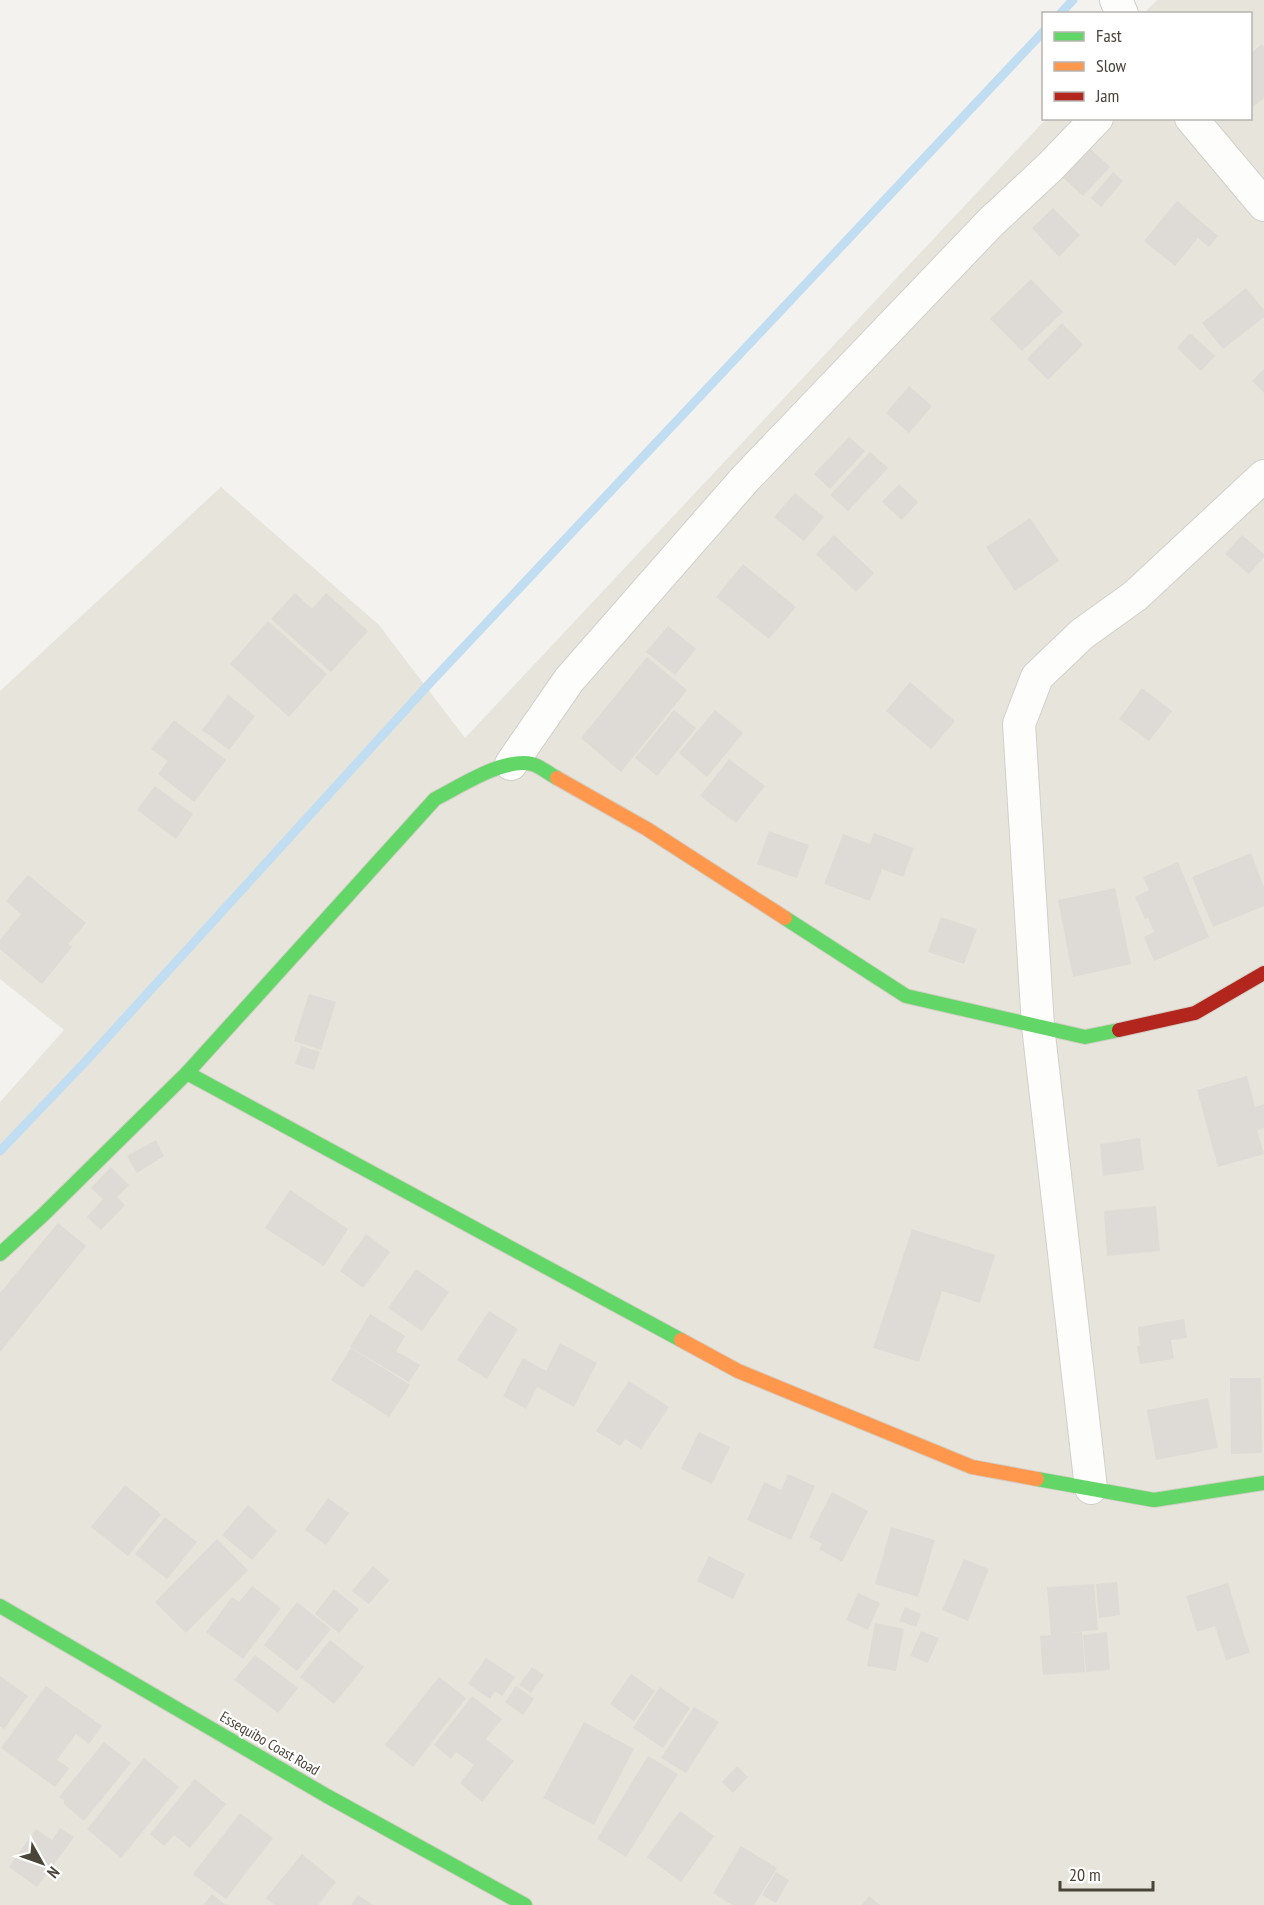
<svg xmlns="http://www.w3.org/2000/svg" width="1264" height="1905" font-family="'PT Sans Narrow',sans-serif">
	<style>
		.residential { fill: #e7e4dc }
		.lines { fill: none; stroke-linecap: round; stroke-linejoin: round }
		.stream { stroke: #c0ddf1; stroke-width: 9 }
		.building { fill: #dedbd6 }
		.street-casing { stroke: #d2d0cb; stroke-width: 34 }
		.fast-casing { stroke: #d3cfc5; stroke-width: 16 }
		.slow-casing { stroke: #d3cfc5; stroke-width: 16 }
		.jam-casing { stroke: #d3cfc5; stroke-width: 16 }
		.street { stroke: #fdfdfc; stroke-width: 32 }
		.fast { stroke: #63d668; stroke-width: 14 }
		.slow { stroke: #ff974d; stroke-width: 14 }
		.jam { stroke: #b3261e; stroke-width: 14 }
		.labels { text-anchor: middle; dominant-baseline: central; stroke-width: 4.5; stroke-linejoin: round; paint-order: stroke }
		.street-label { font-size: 15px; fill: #4b4439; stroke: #fff }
	</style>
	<rect width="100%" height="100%" fill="#f4f2ee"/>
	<polygon class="residential" points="1157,0 1264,0 1264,1905 0,1905 0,1102 64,1030 0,979 0,691 221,487 379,625 465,738 1046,119 1250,118 1250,14 1144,13"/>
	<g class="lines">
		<g class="stream">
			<polyline points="1060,14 1073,0"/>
			<polyline points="0,1151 85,1062 429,684 1044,31"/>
		</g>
	</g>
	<g class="building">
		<polygon points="1262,44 1264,47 1264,98 1253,107 1250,105 1250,54"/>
		<polygon points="1084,143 1110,167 1083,196 1057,172"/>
		<polygon points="1113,172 1123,181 1101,207 1091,198"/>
		<polygon points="1177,201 1218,236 1209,247 1198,238 1175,266 1144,241"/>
		<polygon points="1053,208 1080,235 1059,257 1032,228"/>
		<polygon points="1031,279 1063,312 1022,351 990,319"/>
		<polygon points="1246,288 1264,310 1264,317 1223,349 1202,323"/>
		<polygon points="1062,323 1083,345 1048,380 1027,359"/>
		<polygon points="1190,333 1215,356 1201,371 1177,348"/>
		<polygon points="1264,369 1264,393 1252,381"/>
		<polygon points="909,386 932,406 909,433 886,413"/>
		<polygon points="849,437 865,451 830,489 814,474"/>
		<polygon points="870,452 888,468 848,511 830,495"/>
		<polygon points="899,484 918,502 902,520 882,502"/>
		<polygon points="795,493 824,517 804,541 774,517"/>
		<polygon points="1030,518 1059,561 1015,591 986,547"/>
		<polygon points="834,535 874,573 856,592 816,554"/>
		<polygon points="1242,535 1264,554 1264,557 1249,574 1225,554"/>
		<polygon points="743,564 796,607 769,639 716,597"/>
		<polygon points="295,593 312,609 326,593 368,631 331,672 271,619"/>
		<polygon points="268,621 327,674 289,717 230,664"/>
		<polygon points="668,626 696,649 675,675 646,652"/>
		<polygon points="647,657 687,690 621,772 581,738"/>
		<polygon points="910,682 955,721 931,749 886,711"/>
		<polygon points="1142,688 1172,711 1149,741 1119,719"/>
		<polygon points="228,695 255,716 229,750 202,730"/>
		<polygon points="674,710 696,728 657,776 635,758"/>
		<polygon points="715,710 743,733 707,777 679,753"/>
		<polygon points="174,720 226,760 194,802 158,774 168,761 151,749"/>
		<polygon points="729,759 765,786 736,823 700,796"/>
		<polygon points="155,786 193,814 176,839 137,810"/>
		<polygon points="769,831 809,845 797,878 757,864"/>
		<polygon points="874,833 914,848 903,877 882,869 870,901 824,884 843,834 870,844"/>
		<polygon points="1251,853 1264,887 1264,906 1213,927 1192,877"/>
		<polygon points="1178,862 1209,937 1154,961 1144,937 1154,932 1148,918 1145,919 1135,897 1149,890 1143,877"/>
		<polygon points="28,875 86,923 68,944 72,947 42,984 0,949 0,940 21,914 6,901"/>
		<polygon points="1115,888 1131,964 1073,977 1058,900"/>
		<polygon points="941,917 977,929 964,964 928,952"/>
		<polygon points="309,994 336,1002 321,1050 294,1041"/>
		<polygon points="301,1046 320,1052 314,1070 295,1064"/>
		<polygon points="1247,1076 1255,1107 1264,1104 1264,1128 1257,1130 1264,1154 1218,1167 1197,1090"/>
		<polygon points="1140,1138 1144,1170 1103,1176 1100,1144"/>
		<polygon points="156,1140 164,1156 137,1173 127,1156"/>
		<polygon points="111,1167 129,1185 117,1197 125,1205 101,1230 87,1217 103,1199 91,1188"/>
		<polygon points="290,1190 348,1229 324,1266 265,1228"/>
		<polygon points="1156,1206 1160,1251 1107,1256 1104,1211"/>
		<polygon points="58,1223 86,1246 0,1352 0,1293"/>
		<polygon points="912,1229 995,1255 980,1303 942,1291 919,1362 873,1348"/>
		<polygon points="366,1234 390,1252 363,1288 340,1271"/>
		<polygon points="416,1269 449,1292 422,1331 388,1308"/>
		<polygon points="489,1311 518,1329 487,1379 457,1360"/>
		<polygon points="370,1314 405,1336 396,1351 420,1365 409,1382 350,1347"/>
		<polygon points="1184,1319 1187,1338 1171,1340 1174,1359 1140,1364 1137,1346 1140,1346 1138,1327"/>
		<polygon points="560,1343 597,1363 574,1407 537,1387 526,1409 503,1396 523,1358 546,1371"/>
		<polygon points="351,1348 410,1385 389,1417 331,1380"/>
		<polygon points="1230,1378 1261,1378 1262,1453 1231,1454"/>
		<polygon points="629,1381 669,1407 641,1449 625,1439 620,1446 596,1431"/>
		<polygon points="1208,1398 1218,1448 1156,1460 1147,1410"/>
		<polygon points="699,1432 730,1447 712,1484 681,1469"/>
		<polygon points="788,1474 815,1486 791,1540 747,1520 764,1482 781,1490"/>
		<polygon points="125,1485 161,1514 128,1556 91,1527"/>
		<polygon points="832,1492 868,1511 842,1562 819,1549 822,1544 809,1537"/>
		<polygon points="328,1498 349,1513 326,1545 305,1530"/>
		<polygon points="248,1505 277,1531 252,1560 222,1535"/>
		<polygon points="165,1517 197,1542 167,1579 135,1554"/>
		<polygon points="891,1527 935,1540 918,1597 875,1584"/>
		<polygon points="217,1539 248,1570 186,1633 155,1602"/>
		<polygon points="709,1556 745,1574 733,1599 697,1581"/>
		<polygon points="964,1559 989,1569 968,1621 942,1610"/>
		<polygon points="373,1566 389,1580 369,1604 352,1591"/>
		<polygon points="1117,1582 1120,1615 1099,1618 1096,1584"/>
		<polygon points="1228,1583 1250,1653 1226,1660 1215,1626 1197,1632 1186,1596"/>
		<polygon points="1094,1584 1098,1630 1066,1633 1082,1632 1085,1672 1043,1675 1040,1636 1051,1635 1047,1587"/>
		<polygon points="252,1586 281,1608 243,1659 206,1632 232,1597 239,1602"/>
		<polygon points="334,1589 359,1609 339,1633 315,1614"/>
		<polygon points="858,1593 880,1603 868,1630 846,1620"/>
		<polygon points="297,1602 331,1629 297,1671 264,1645"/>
		<polygon points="905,1607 921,1614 916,1627 899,1621"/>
		<polygon points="875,1623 904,1629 896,1671 867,1666"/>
		<polygon points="921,1631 939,1638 928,1663 910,1656"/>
		<polygon points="1107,1632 1110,1670 1086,1672 1083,1635"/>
		<polygon points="330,1640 364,1667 334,1704 300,1677"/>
		<polygon points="255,1655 298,1688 278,1713 234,1680"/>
		<polygon points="486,1658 515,1677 502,1696 495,1691 490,1699 468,1684"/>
		<polygon points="532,1667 544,1675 531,1693 519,1685"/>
		<polygon points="631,1674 655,1691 634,1721 610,1704"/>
		<polygon points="0,1676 28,1696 4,1729 0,1726"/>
		<polygon points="439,1677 466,1698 413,1767 385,1745"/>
		<polygon points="46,1686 102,1726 89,1744 76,1734 57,1760 69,1768 55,1787 1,1748"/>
		<polygon points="516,1686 534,1699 523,1715 505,1702"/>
		<polygon points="660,1687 690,1708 663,1748 633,1728"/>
		<polygon points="472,1696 502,1719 486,1739 514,1761 482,1802 460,1783 474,1765 456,1752 451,1759 434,1745"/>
		<polygon points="694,1707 719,1722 686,1773 661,1758"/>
		<polygon points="584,1722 634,1749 594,1825 543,1798"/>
		<polygon points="104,1742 131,1763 84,1821 63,1803 65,1801 59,1797"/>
		<polygon points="648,1756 678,1774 626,1857 597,1839"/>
		<polygon points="144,1758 179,1787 121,1858 87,1829"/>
		<polygon points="737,1766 748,1777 733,1793 722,1782"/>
		<polygon points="195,1779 226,1804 190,1848 174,1835 164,1846 150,1834"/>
		<polygon points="680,1811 714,1836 681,1882 647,1857"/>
		<polygon points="240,1813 273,1838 226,1899 193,1874"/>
		<polygon points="60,1828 74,1837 37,1887 9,1867 36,1829 52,1840"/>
		<polygon points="741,1846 777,1868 754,1905 732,1905 713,1893"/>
		<polygon points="302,1854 336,1882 318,1905 275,1905 266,1898"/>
		<polygon points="776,1872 789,1880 776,1903 762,1895"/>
		<polygon points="212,1894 226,1905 203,1905"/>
		<polygon points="358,1895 373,1905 351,1905"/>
		<polygon points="869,1896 880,1905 862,1905"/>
	</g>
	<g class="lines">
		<g class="street-casing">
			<g id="street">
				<polyline points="1116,0 1122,14"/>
				<polyline points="1191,118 1264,205"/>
				<polyline points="511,764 569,680 745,479 991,222 1050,167 1097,118"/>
				<polyline points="1091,1488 1038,1026 1019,724 1037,677 1082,634 1135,596 1264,476"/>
			</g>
		</g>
		<g class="fast-casing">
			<g id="fast">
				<polyline points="785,918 906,996 1085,1037 1119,1030"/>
				<polyline points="187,1073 681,1340"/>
				<path d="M0 1254 43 1215 187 1073 435 799C459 787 504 757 532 764 540 766 549 774 557 778"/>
				<polyline points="1037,1479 1154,1500 1264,1483"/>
				<polyline points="0,1606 327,1796 525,1905"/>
			</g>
		</g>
		<g class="slow-casing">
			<g id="slow">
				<polyline points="557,778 647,829 785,918"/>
				<polyline points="681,1340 738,1371 972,1467 1037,1479"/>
			</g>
		</g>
		<g class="jam-casing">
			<polyline id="jam" points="1119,1030 1195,1013 1264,973"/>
		</g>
		<use href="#street" class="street"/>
		<use href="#fast" class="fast"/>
		<use href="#slow" class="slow"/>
		<use href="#jam" class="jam"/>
	</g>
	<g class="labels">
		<g class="street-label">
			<text transform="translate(270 1743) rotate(30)">Essequibo Coast Road</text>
		</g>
	</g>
	<rect x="1042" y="12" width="210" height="108" fill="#ffffff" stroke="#b7b4b0" stroke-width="1.5"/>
	<rect x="1054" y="32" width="30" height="9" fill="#63d668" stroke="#b7b4b0" stroke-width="1.5"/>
	<text x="1096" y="42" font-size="18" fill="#4b4439">Fast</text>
	<rect x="1054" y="62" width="30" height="9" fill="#ff974d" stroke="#b7b4b0" stroke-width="1.5"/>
	<text x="1096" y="72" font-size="18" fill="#4b4439">Slow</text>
	<rect x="1054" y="92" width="30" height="9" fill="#b3261e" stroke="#b7b4b0" stroke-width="1.5"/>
	<text x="1096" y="102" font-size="18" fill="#4b4439">Jam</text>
	<g transform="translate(42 1863) rotate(130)" stroke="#ffffff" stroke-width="4.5" paint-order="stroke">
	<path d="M0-4.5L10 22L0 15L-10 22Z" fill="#4b4439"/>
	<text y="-9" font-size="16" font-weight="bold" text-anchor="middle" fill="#4b4439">N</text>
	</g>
	<path d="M1060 1881v9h93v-9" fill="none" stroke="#4b4439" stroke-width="3"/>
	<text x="1069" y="1881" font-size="18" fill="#4b4439" stroke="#ffffff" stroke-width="4.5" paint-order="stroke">20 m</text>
</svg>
